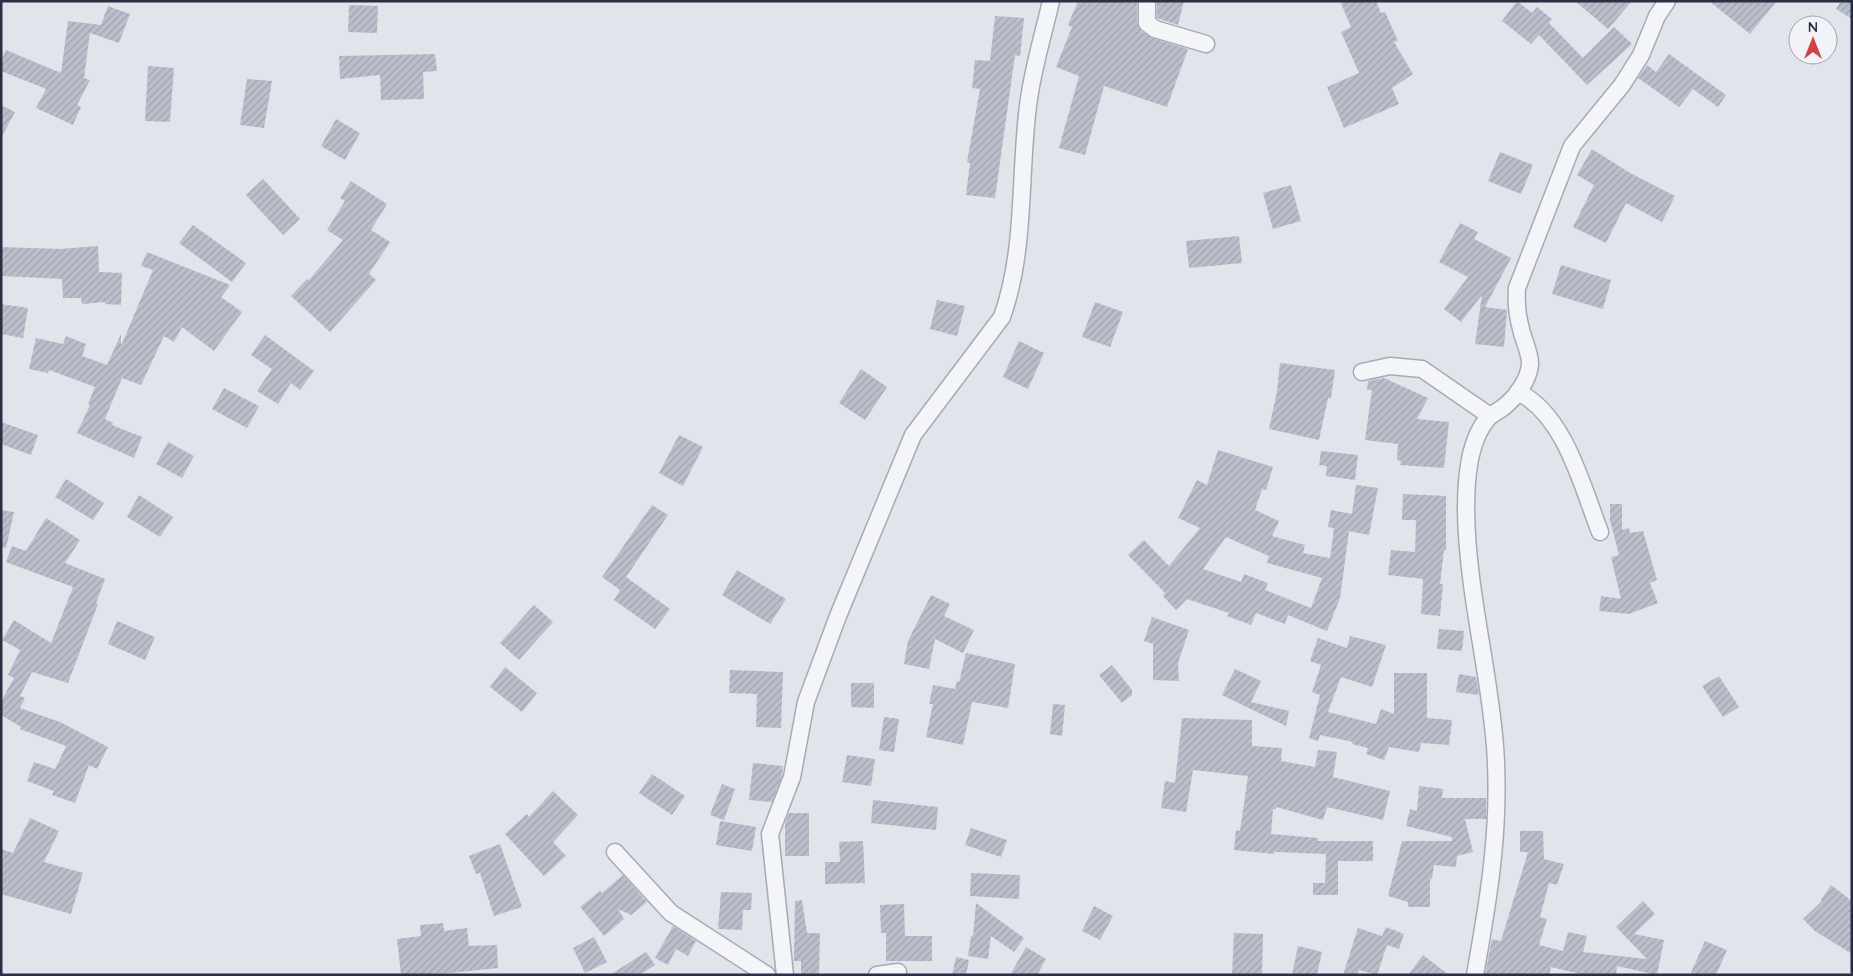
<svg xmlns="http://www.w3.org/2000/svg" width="1853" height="976" font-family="Quicksand,sans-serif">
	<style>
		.building { fill: url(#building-hatch); fill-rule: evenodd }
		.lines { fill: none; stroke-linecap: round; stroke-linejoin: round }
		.minor-casing { stroke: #a6aab6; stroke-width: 19 }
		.minor { stroke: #f4f5f9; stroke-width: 16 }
	</style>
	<defs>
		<pattern id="building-hatch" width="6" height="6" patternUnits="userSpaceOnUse" patternTransform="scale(1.25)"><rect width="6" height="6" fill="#bbbfcb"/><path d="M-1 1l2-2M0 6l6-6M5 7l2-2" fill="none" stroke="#a1a4b0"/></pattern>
	</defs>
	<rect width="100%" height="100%" fill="#e1e4eb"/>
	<g class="building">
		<polygon points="1078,1 1137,1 1137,23 1141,31 1152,38 1188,49 1167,107 1104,86 1085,155 1059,148 1079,76 1056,67 1072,27 1068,25"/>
		<polygon points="1157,1 1184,1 1178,25 1157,18"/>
		<polygon points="1340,1 1376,1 1381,13 1385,12 1398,41 1394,42 1413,74 1392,88 1399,104 1344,128 1327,87 1359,73 1341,32 1351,27"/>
		<polygon points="1517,1 1532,13 1537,7 1552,19 1549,23 1583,58 1614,27 1632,44 1587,85 1539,35 1531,44 1502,21"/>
		<polygon points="1575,1 1632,1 1608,29"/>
		<polygon points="1709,1 1777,1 1750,34"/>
		<polygon points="1841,1 1852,1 1852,19 1836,9"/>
		<polygon points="349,5 378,6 377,33 348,32"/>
		<polygon points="108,6 130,14 119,43 90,33 84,78 90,80 77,105 81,107 73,125 36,108 46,89 1,71 1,61 6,50 61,73 68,21 101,25"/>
		<polygon points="995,16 1024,18 1020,56 1015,55 995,198 966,195 970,163 967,162 980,89 972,88 975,60 990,61"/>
		<polygon points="435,54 437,71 423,72 424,99 381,100 380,75 340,79 339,56"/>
		<polygon points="1669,54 1726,95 1718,107 1693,89 1679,107 1638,78 1647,65 1656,72"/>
		<polygon points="148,66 174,68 170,122 145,121"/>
		<polygon points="247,79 272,81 264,128 240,125"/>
		<polygon points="1,105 15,112 1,138"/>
		<polygon points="336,119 360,133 345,160 321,146"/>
		<polygon points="1592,149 1630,173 1675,196 1662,222 1626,203 1606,243 1573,227 1594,185 1577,175"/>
		<polygon points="1500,152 1533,165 1521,194 1488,181"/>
		<polygon points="263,179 300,219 283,235 246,195"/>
		<polygon points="351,181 387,204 371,230 390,242 369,274 376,280 330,332 291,296 307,279 309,280 343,240 327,230 345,201 340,198"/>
		<polygon points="1291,185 1301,221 1273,229 1263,193"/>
		<polygon points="1460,223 1478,232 1474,239 1511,258 1485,307 1507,310 1504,347 1475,344 1482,295 1461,322 1444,309 1468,277 1439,262"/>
		<polygon points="193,225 246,263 232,282 179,243"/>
		<polygon points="1239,236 1242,263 1189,268 1186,241"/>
		<polygon points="98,246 99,272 122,273 121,305 105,304 105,302 82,304 81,298 63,298 62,279 1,276 1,247 60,249"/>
		<polygon points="147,252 230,285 221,297 242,312 214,351 182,327 174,342 164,336 141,385 122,378 105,419 113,423 112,425 142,437 134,458 77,433 90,405 88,404 95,387 49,370 48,373 29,369 36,338 63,344 66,336 86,344 82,356 107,365 121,334 121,346 153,270 141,266"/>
		<polygon points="1561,265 1611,280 1603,309 1552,294"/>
		<polygon points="937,300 965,306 957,336 930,329"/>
		<polygon points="1095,302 1123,312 1110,347 1082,337"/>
		<polygon points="1,304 28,308 23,338 1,334"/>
		<polygon points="265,335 314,371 300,390 291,383 278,404 257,391 272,369 251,355"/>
		<polygon points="1019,341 1044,353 1028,389 1003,377"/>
		<polygon points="1280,363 1335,370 1331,398 1328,398 1319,440 1269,429 1277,391"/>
		<polygon points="861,369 887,387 865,420 839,403"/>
		<polygon points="1384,378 1428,398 1417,419 1449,422 1444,468 1400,465 1401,461 1397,460 1398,444 1365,440 1372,390 1367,390 1368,381"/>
		<polygon points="224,388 259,406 247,428 212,409"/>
		<polygon points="1,422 38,435 31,455 1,444"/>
		<polygon points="679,435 703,447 683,486 659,473"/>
		<polygon points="168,442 194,456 182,478 156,464"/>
		<path d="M1218 450 1273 467 1266 490 1262 489 1255 510 1279 521 1272 536 1305 545 1303 553 1330 558 1334 528 1328 527 1331 510 1352 514 1356 485 1378 488 1369 535 1349 531 1340 598 1327 631 1288 615 1285 624 1256 613 1251 625 1227 616 1229 613 1187 599 1176 610 1163 596 1165 593 1128 555 1144 540 1169 566 1200 528 1178 518 1197 480 1207 485ZM1226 537 1269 556 1267 563 1322 578 1311 608 1265 590 1268 583 1244 574 1241 582 1203 569Z"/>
		<polygon points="1321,451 1358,455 1355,480 1326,476 1327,466 1319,465"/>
		<polygon points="66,479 104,503 93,520 55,497"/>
		<polygon points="1403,494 1446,496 1446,550 1444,550 1440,584 1443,584 1440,616 1421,614 1423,579 1388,575 1391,550 1415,552 1416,520 1402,520"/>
		<polygon points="139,495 173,517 160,537 127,517"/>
		<polygon points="1610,504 1622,504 1622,530 1629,528 1630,533 1643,531 1657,580 1650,583 1658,603 1629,614 1599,611 1601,596 1621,599 1611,557 1619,555 1610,520"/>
		<polygon points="652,505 668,515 626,577 670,609 655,629 614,600 620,590 602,577"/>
		<polygon points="1,510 14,512 6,548 1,547"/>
		<polygon points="46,518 80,540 65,563 105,579 96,603 98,604 68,683 32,672 20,696 25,698 20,708 60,722 108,747 97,769 89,765 75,803 52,795 54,791 27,781 34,762 55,769 66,746 20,729 21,727 1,715 1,701 14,678 8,675 20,650 2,640 14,620 51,643 73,587 6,562 12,546 26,551"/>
		<polygon points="737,570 786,599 770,624 722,595"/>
		<polygon points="931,595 950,604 944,616 974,630 963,653 935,639 929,669 904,664 908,641"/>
		<polygon points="534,605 553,622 519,660 500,643"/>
		<polygon points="1152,617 1189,630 1178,663 1179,681 1153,680 1153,644 1144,641"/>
		<polygon points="117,621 155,637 145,660 108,644"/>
		<polygon points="1439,629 1464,631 1462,651 1437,649"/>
		<polygon points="1350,636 1386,645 1372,687 1341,677 1328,712 1376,724 1381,709 1394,714 1394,673 1427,673 1427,718 1452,720 1449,745 1421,743 1419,752 1389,747 1384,760 1366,754 1368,748 1352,744 1353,742 1320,735 1318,741 1309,738 1320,695 1312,692 1321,665 1310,661 1318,638 1347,648"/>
		<polygon points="966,653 1015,664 1008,708 972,702 963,745 926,737 933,704 929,704 933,685 955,689 957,681 959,682"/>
		<polygon points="1112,665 1132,690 1132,695 1122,703 1099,675"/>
		<polygon points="505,667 537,693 522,712 490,687"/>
		<polygon points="1235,669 1261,681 1251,702 1289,711 1286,726 1222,695"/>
		<polygon points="730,670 783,672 781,728 756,727 757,694 729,693"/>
		<polygon points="1459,674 1476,677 1479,695 1456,692"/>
		<polygon points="1719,676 1739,707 1723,717 1702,686"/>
		<polygon points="851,683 874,683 874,708 851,707"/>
		<polygon points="1053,704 1065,705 1062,736 1050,734"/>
		<polygon points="884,717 899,719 894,752 879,750"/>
		<polygon points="1182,718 1252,720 1252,746 1282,748 1281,761 1315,767 1318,750 1337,752 1333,777 1390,791 1383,820 1327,807 1323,820 1276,807 1276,809 1273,809 1271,834 1318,838 1318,841 1373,841 1373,861 1338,861 1338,895 1313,895 1313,883 1325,883 1326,854 1274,852 1274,854 1234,850 1236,830 1240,831 1248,776 1193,770 1186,812 1161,808 1165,781 1175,783"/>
		<polygon points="847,755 875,759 871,786 842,782"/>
		<polygon points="753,763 783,766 782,776 772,802 749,800"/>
		<polygon points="652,774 685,796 672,815 639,793"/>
		<polygon points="722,784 735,789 724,820 710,815"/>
		<polygon points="1419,786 1443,789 1442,798 1486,798 1486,819 1465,819 1473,852 1457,856 1456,867 1434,865 1432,879 1430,878 1430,907 1408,907 1408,902 1388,896 1402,841 1452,841 1452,837 1406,826 1410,809 1417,811"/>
		<polygon points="553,791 578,815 553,842 566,856 544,876 505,834 527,814 529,817"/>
		<polygon points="873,800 938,807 936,830 871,823"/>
		<polygon points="789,813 809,813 809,856 785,856 785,823"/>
		<polygon points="30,818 59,831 44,862 83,873 71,914 1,894 1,849 13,853"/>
		<polygon points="720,821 756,827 752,851 716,845"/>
		<polygon points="971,828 1007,840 1001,857 965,845"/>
		<polygon points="1520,831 1543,831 1544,859 1564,864 1557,885 1549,883 1540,917 1547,919 1539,945 1563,951 1568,932 1587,936 1583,952 1647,959 1616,927 1643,901 1655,914 1634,934 1664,940 1657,975 1617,966 1616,975 1585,975 1551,967 1549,975 1485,975 1492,939 1501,941 1528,852 1520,852"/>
		<polygon points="863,841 865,883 825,884 825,862 840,862 839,842"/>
		<polygon points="500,844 522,907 494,916 480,873 476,874 469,856"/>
		<polygon points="971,873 1020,875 1019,899 970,896"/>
		<polygon points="623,875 647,902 631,915 618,909 624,919 604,936 580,907 600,891 602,893"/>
		<polygon points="1831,885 1852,901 1852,954 1815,931 1803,919 1822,901 1821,900"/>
		<polygon points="721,892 752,893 751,910 743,910 742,930 718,929"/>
		<polygon points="802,900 807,933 820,933 819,975 801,975 801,961 794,961 795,901"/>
		<polygon points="976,903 1024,938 1014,952 991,936 988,959 968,956 971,936 973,936"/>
		<polygon points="904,904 905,936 932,936 932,961 886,961 886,933 881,933 880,905"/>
		<polygon points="1094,906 1113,916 1100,940 1082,931"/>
		<polygon points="443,923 444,931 467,928 469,946 497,945 498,968 450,973 401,975 397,939 421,936 420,925"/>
		<polygon points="673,926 696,941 688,956 676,949 668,965 655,958"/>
		<polygon points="1386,927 1404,934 1399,949 1387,945 1377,975 1359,970 1358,975 1343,975 1358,928 1382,936"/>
		<polygon points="1234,933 1263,934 1262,975 1232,975"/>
		<polygon points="594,937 607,962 585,973 573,948"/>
		<polygon points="1705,941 1727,950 1716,975 1690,975"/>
		<polygon points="1298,946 1322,952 1317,975 1292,975"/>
		<polygon points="1026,947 1046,959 1037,975 1010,975"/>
		<polygon points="646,952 655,965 640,975 610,975"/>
		<polygon points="1423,955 1449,975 1408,975"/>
		<polygon points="956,957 969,960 966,975 952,975"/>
	</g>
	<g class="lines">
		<g class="minor-casing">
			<g id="minor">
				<polyline points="1147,1 1147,23 1155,29 1206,44"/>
				<polyline points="1362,372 1390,366 1422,369 1490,416"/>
				<path d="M1518 392C1565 415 1582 486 1600 532"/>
				<polyline points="615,852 671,913 767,975"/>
				<path d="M785 975 770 834 792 777 806 702 838 616 913 435 1002 317C1026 249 1019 177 1028 106 1032 71 1043 36 1051 1"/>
				<polyline points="877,975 898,972"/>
				<path d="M1475 975C1489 897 1501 826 1495 746 1489 668 1467 590 1466 510 1466 481 1468 440 1489 417 1494 413 1500 410 1505 406 1516 397 1528 381 1530 365 1531 355 1523 339 1521 329 1517 315 1516 302 1517 288L1572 146 1622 85 1641 55 1657 16 1667 1"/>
			</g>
		</g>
		<use href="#minor" class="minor"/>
	</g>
	<rect width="1853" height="976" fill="none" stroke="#292f44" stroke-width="5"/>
	<g transform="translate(1813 40)"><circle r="24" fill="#f1f3f8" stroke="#a1a5b0"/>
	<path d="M0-4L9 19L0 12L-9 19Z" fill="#d54146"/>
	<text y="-8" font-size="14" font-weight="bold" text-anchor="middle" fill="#292f44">N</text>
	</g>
</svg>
